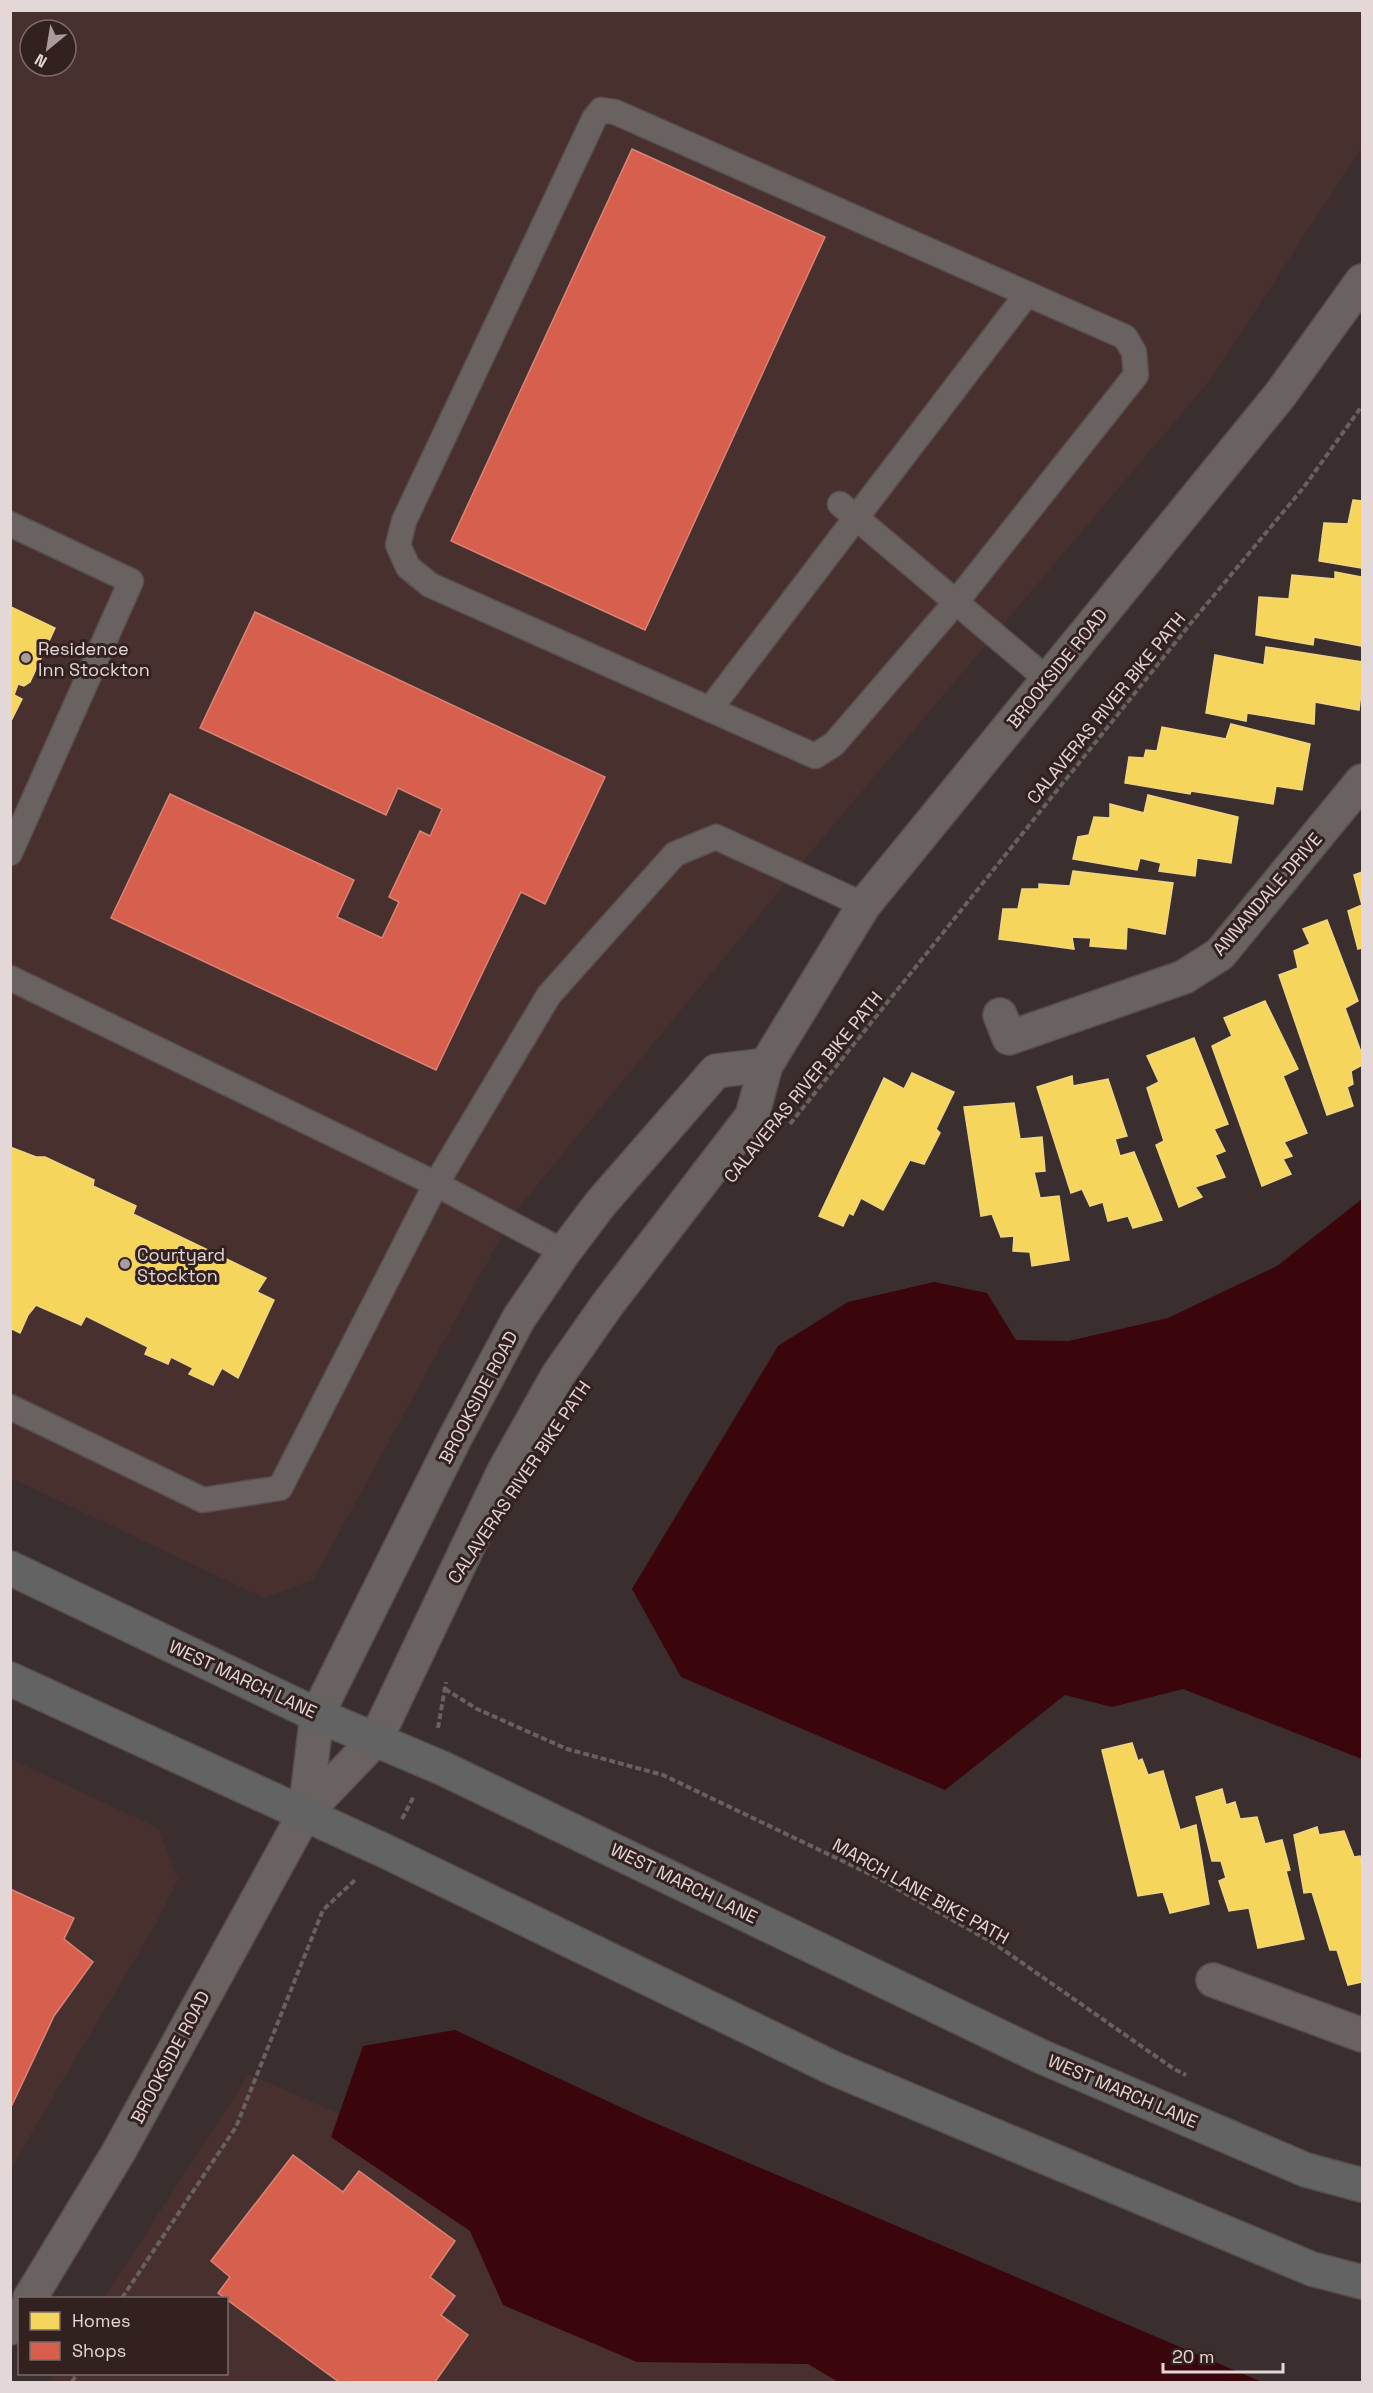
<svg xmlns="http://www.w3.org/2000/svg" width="1373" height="2393" font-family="'Space Grotesk',sans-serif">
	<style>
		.built { fill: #48302f; fill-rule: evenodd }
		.water { fill: #3a050b }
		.homes { fill: #f6d55c; stroke: #f1d681; stroke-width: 1.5 }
		.shops { fill: #d6604d; stroke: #da8476; stroke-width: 1.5 }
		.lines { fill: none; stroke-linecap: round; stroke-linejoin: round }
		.service-casing { stroke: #574d4d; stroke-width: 27 }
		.minor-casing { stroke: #574d4d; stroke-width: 36 }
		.tertiary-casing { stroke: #574d4d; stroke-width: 36 }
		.secondary-casing { stroke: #574d4d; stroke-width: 36 }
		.path { stroke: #696161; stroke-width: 4; stroke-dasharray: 6 3; stroke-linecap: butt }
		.service { stroke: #6a6261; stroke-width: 24 }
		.minor { stroke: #6a6261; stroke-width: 33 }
		.tertiary { stroke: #6a6261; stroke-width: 33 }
		.secondary { stroke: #646363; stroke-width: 33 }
		.poi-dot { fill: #a89c9c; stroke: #332120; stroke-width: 2 }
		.labels { text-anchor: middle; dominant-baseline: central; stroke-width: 6; stroke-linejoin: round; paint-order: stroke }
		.poi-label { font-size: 18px; fill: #e4d7d7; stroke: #332120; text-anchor: start }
		.street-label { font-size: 18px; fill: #e4d7d7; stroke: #332120 }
	</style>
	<rect width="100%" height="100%" fill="#3a2f2e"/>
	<g class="built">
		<path d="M11 11H1362V147L1210 380 825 835 514 1213 313 1580 264 1598 11 1478ZM30 30H66V66H30Z"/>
		<polygon points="11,1759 158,1828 178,1879 159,1918 11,2168"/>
		<polygon points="249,2074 469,2171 837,2342 868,2382 50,2382 55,2374 226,2374 226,2298 104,2298"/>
	</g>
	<g class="water">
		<polygon points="1362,1199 1362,1759 1183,1689 1112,1707 1065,1695 945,1790 681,1677 632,1589 778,1346 848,1302 934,1282 987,1293 1016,1340 1069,1341 1168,1318 1277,1266"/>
		<polygon points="455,2030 646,2119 1262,2382 838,2382 808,2364 637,2362 503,2305 470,2231 331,2137 363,2046"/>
	</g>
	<g class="homes">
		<polygon points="1353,500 1362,501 1362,568 1319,561 1324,523 1348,524"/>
		<polygon points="1335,572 1362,577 1362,646 1314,637 1313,645 1256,635 1259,597 1289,599 1292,575 1335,579"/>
		<polygon points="11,607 55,628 30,682 24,686 18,684 14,695 22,699 11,721"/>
		<polygon points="1266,647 1362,662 1362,684 1359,710 1315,702 1314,724 1247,713 1246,721 1206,713 1215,655 1264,665"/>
		<polygon points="1231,724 1310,744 1302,790 1276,786 1273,804 1191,791 1190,794 1125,783 1129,757 1144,758 1146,750 1157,751 1162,727 1226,739"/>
		<polygon points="1148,795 1238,817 1231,863 1197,858 1195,876 1159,871 1161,863 1140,858 1137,870 1073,859 1078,837 1089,835 1094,817 1110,818 1110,804 1144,813"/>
		<polygon points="1073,871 1173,883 1165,934 1127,927 1126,949 1090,946 1091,938 1072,937 1074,949 999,939 1003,909 1018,909 1022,889 1039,889 1039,884 1070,886"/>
		<polygon points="1362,872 1362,948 1358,949 1348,911 1362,905 1354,875"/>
		<polygon points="1327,920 1358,1001 1345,1008 1362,1055 1362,1065 1351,1071 1353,1084 1347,1087 1353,1106 1327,1115 1279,975 1298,968 1294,951 1310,944 1303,929"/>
		<polygon points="1265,1001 1298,1069 1283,1076 1307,1133 1284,1142 1292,1156 1283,1159 1291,1174 1262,1186 1212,1046 1232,1036 1224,1018"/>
		<polygon points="1194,1038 1228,1124 1214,1129 1225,1151 1215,1155 1225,1177 1195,1187 1202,1197 1179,1207 1156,1145 1164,1141 1147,1088 1159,1082 1147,1056"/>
		<polygon points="912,1073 954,1092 936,1129 940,1133 924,1164 910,1160 883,1210 861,1198 853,1215 849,1213 843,1226 819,1216 884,1078 904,1089"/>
		<polygon points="1072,1076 1073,1086 1108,1079 1127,1136 1115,1139 1120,1156 1134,1152 1162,1220 1133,1228 1128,1216 1108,1221 1103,1202 1090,1206 1082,1189 1071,1193 1037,1087"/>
		<polygon points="1014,1103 1020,1139 1042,1137 1045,1171 1034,1172 1040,1198 1059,1196 1069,1260 1032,1266 1030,1252 1013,1251 1014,1236 1001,1237 992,1214 981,1216 964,1107"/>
		<polygon points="10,1147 36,1157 45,1157 94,1180 93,1186 136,1206 133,1214 266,1278 257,1292 274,1300 238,1378 222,1368 213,1385 189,1374 193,1368 171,1357 168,1364 145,1354 148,1347 86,1316 81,1325 36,1305 28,1315 20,1333 10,1328"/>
		<polygon points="1132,1743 1138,1761 1142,1759 1148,1775 1163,1771 1180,1830 1196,1825 1209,1904 1170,1913 1163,1892 1138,1896 1102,1750"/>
		<polygon points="1222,1789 1226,1805 1235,1802 1240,1819 1257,1817 1265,1844 1282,1840 1290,1870 1286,1871 1304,1939 1258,1948 1249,1908 1229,1911 1219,1881 1226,1878 1221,1861 1212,1861 1196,1797"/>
		<polygon points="1317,1827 1319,1835 1344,1831 1354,1857 1360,1856 1362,1867 1362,1982 1348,1985 1337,1950 1330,1950 1312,1892 1304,1893 1294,1835"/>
	</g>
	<g class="shops">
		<polygon points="632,149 825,237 645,630 451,541"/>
		<polygon points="255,612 605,777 545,904 521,892 436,1070 111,918 170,794 354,880 337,917 382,938 399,902 389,897 420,831 430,836 442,809 398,788 386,815 200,728"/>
		<polygon points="10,1889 74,1918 64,1939 93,1962 54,2016 12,2105 10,2105"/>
		<polygon points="293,2155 343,2192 359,2171 455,2241 430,2277 455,2296 441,2315 468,2335 435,2382 339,2382 218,2293 230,2277 211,2261"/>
	</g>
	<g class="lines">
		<g class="service-casing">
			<g id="service">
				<polygon points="601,110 615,112 1125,337 1134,352 1136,375 956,602 834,744 815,756 430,585 408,567 398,545 404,521 594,119"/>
				<polyline points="840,504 1048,680"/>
				<polyline points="10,524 131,581 10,853"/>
				<polyline points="710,709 1027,294"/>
				<polyline points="10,978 436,1184 564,1252"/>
				<polyline points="10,1407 203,1500 280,1488 436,1184 549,995 675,854 716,837 864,905"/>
			</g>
		</g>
		<g class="minor-casing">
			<g id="minor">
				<polyline points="1000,1015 1009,1038 1184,977 1220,954 1362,781"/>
				<polyline points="1213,1980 1362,2035"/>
			</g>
		</g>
		<g class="tertiary-casing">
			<g id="tertiary">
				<polyline points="305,1813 317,1715 455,1438 519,1318 564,1252 601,1203 716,1071 766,1065"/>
				<polyline points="30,2298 118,2153 305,1813 376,1739 504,1471 558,1375 607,1305 752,1116 766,1065 864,905 1280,395 1362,281"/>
				<polyline points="10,2328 20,2314"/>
			</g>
		</g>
		<g class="secondary-casing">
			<g id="secondary">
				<polyline points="10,1568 317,1715 442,1768 1040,2056 1306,2170 1362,2185"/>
				<polyline points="10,1679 385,1851 835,2069 1312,2269 1362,2282"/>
			</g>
		</g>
		<g class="path">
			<polyline points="790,1124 1191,623 1304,487 1362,406"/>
			<polyline points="445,1689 477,1709 567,1749 663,1775 878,1878 995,1944 1174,2069 1186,2075"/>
			<polyline points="438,1728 446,1682"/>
			<polyline points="402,1819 414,1796"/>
			<polyline points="122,2298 236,2127 323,1910 356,1879"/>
			<polyline points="72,2382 77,2374"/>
		</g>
		<use href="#service" class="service"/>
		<use href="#minor" class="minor"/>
		<use href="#tertiary" class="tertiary"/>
		<use href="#secondary" class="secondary"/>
	</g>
	<g class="poi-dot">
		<circle cx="26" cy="658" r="6"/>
		<circle cx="125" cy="1264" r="6"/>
	</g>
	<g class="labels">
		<g class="poi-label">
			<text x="38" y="648">Residence<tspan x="38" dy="21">Inn Stockton</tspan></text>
			<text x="137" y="1254">Courtyard<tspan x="137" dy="21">Stockton</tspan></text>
		</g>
		<g class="street-label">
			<text transform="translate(1057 668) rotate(-51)">BROOKSIDE ROAD</text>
			<text transform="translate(1106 708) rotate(-51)">CALAVERAS RIVER BIKE PATH</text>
			<text transform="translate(1267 894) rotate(-49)">ANNANDALE DRIVE</text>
			<text transform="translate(803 1087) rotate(-51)">CALAVERAS RIVER BIKE PATH</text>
			<text transform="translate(478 1397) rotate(-62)">BROOKSIDE ROAD</text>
			<text transform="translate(519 1482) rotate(-56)">CALAVERAS RIVER BIKE PATH</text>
			<text transform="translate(243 1679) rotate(25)">WEST MARCH LANE</text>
			<text transform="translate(684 1883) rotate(26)">WEST MARCH LANE</text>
			<text transform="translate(921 1891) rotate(29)">MARCH LANE BIKE PATH</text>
			<text transform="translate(170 2057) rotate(-62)">BROOKSIDE ROAD</text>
			<text transform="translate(1123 2091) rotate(23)">WEST MARCH LANE</text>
		</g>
	</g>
	<rect width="1373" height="2393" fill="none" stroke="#e4d7d7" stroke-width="24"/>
	<rect x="18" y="2297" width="210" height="78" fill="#332120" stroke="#7a6a69" stroke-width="1.5"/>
	<rect x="30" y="2312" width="30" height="18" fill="#f6d55c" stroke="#7a6a69" stroke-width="1.5"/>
	<text x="72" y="2327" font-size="18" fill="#e4d7d7">Homes</text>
	<rect x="30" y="2342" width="30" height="18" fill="#d6604d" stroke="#7a6a69" stroke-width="1.5"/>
	<text x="72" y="2357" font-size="18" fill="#e4d7d7">Shops</text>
	<g transform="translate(48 48) rotate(210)"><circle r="28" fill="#332120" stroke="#7a6a69" stroke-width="1.5"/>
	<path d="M0-4.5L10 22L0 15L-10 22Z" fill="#a89c9c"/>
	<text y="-9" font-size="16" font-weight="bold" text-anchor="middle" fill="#e4d7d7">N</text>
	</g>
	<path d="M1163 2363v9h120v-9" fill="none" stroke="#e4d7d7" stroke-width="3"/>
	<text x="1172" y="2363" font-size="18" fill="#e4d7d7" stroke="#332120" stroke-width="4.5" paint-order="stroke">20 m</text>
</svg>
